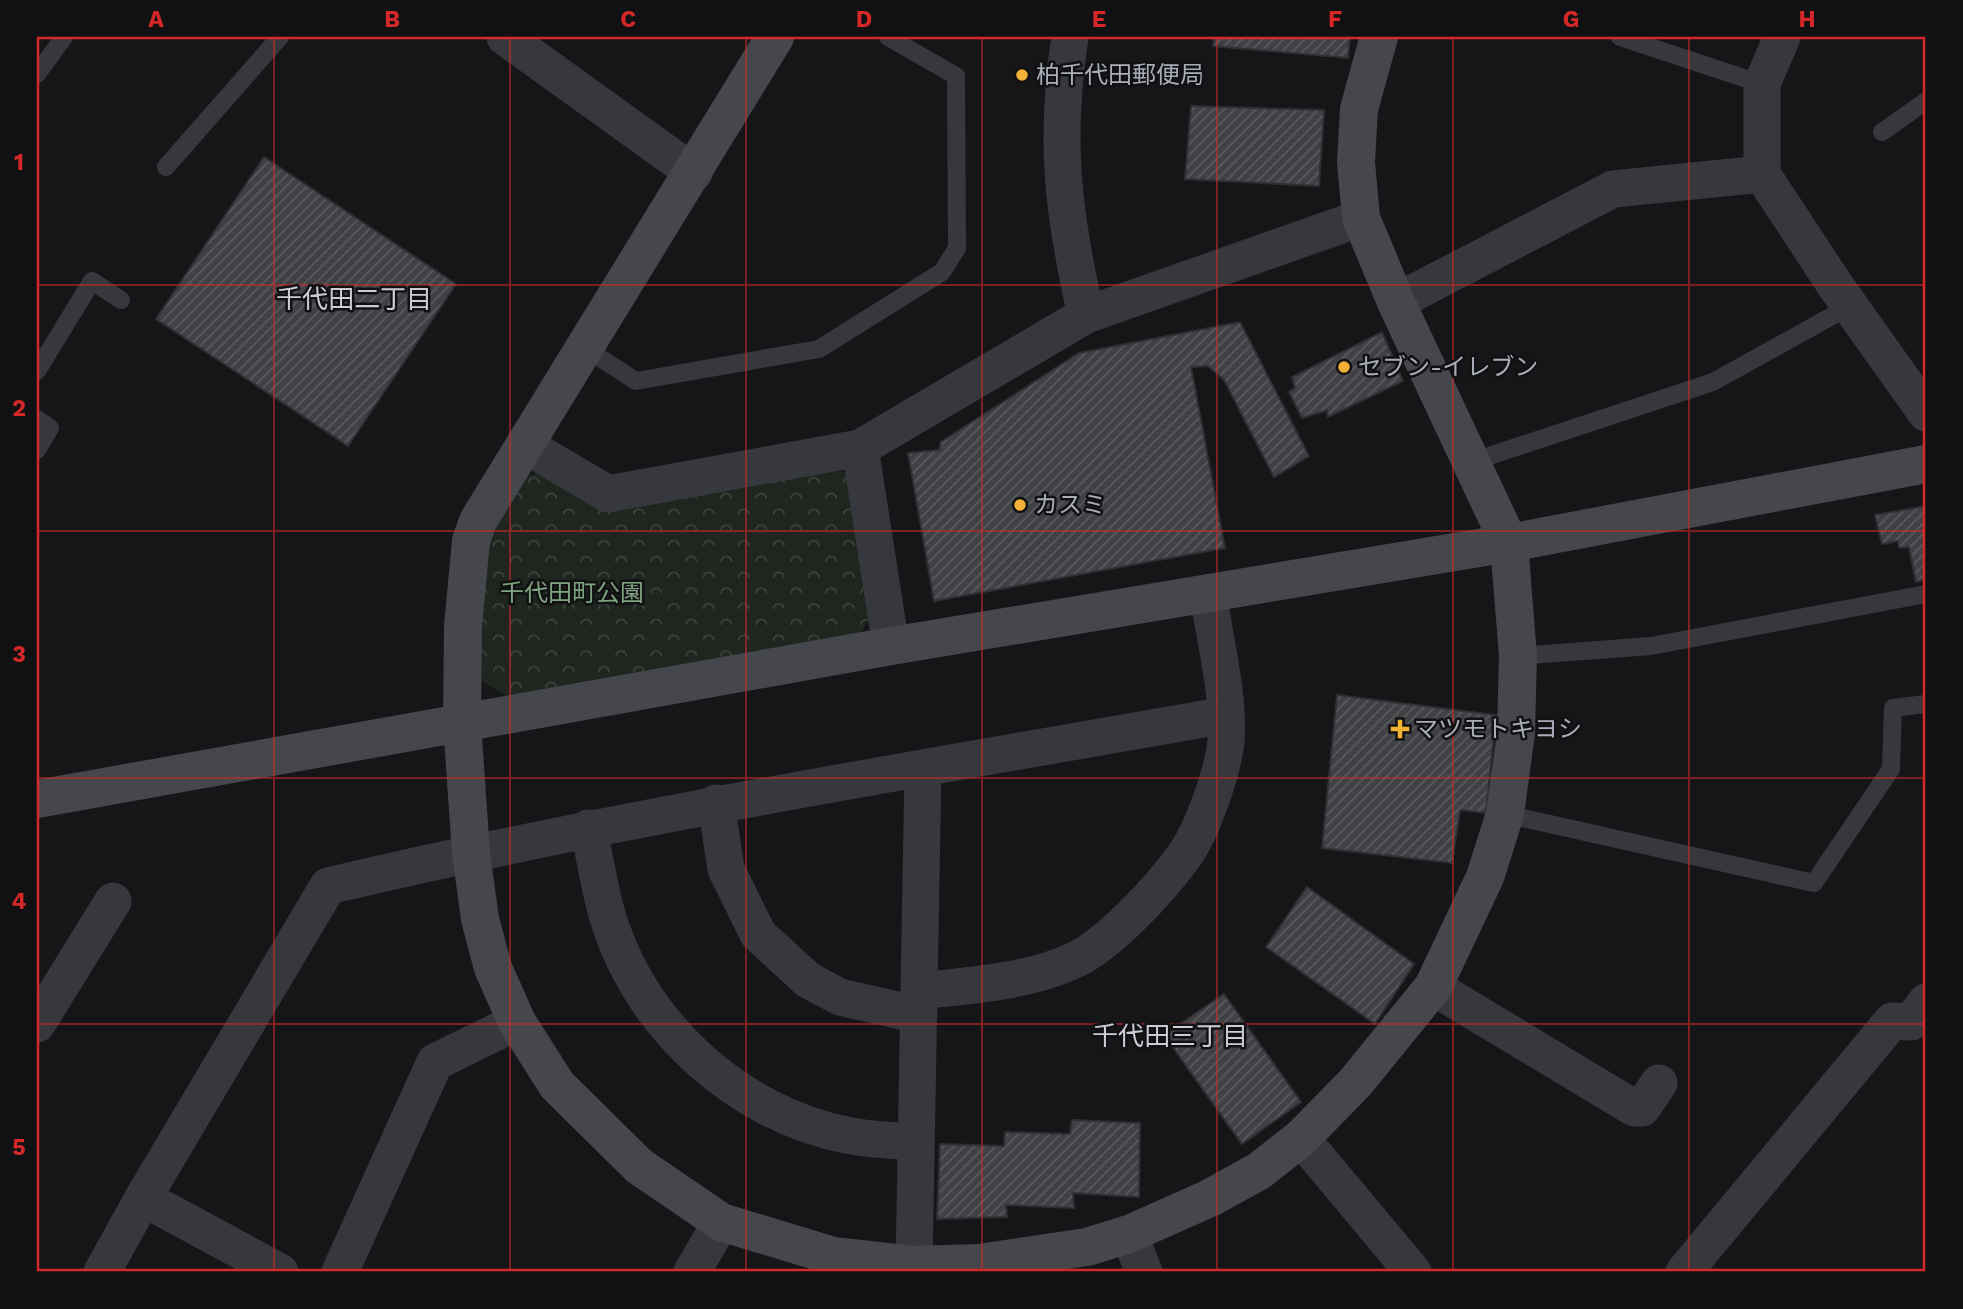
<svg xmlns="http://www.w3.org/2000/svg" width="1963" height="1309" font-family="'Work Sans','Noto Sans JP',sans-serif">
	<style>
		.forest { fill: url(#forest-crowns) }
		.building { fill: url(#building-hatch); stroke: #303034; stroke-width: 2 }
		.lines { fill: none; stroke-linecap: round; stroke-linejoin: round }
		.lane { stroke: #37383d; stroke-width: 18 }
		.street { stroke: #37383d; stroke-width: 37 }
		.secondary { stroke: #45474d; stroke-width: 38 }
		.grid { fill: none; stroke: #d62828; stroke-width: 2; stroke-opacity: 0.55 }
		.poi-dot { fill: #f2b134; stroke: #111113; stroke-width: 2.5 }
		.labels { text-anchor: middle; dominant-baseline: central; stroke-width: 5; stroke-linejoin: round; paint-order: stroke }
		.poi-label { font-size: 24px; fill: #a8adb8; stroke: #111113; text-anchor: start }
		.park-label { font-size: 24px; fill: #7fa381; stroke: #111113 }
		.neighbourhood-label { font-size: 26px; fill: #c9ccd4; stroke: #111113 }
		.neatline { fill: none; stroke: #d62828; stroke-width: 2.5 }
		.grid-label { font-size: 23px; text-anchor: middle; font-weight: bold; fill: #d62828 }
	</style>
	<defs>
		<pattern id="forest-crowns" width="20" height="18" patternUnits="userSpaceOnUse" patternTransform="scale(1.75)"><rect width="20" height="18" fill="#1e261f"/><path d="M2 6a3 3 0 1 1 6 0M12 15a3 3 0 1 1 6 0" fill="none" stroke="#3c433d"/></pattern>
		<pattern id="building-hatch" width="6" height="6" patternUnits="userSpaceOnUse" patternTransform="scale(1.75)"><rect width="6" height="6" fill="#404145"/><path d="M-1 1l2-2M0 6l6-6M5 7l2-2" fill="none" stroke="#595a5e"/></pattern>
	</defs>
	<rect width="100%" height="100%" fill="#161618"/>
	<polygon class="forest" points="836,467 848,475 871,615 859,636 509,697 480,680 483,546 524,477 540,472 600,507"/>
	<g class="building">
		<polygon points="1214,37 1350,37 1348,58 1213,46"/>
		<polygon points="1191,106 1324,110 1319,186 1185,179"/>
		<polygon points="264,157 456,284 348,446 156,319"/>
		<polygon points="1240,322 1309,456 1274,477 1224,380 1208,366 1191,367 1225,548 934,601 908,453 939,450 941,442 1079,353"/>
		<polygon points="1382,332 1403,381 1328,417 1327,410 1302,418 1289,392 1295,388 1292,377"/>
		<polygon points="1926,506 1926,585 1925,585 1923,580 1916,582 1909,547 1899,548 1898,541 1882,544 1875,515"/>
		<polygon points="1337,695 1496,715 1486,813 1460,810 1452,863 1322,848"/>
		<polygon points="1307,887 1414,964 1375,1024 1266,947"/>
		<polygon points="1224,994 1301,1102 1242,1144 1164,1035"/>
		<polygon points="1072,1120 1140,1123 1139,1197 1073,1193 1074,1208 1006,1205 1007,1217 937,1219 940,1144 1004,1146 1005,1132 1070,1134"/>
	</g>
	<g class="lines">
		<g class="lane">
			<polyline points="1620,37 1762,84"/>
			<polyline points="37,74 64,37"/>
			<polyline points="1882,132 1926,101"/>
			<polyline points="166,167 280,37"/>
			<polyline points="586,349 636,381 819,349 942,272 957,248 956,76 888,37"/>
			<polyline points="37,371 92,281 121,300"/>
			<polyline points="37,419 50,428 37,450"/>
			<polyline points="1471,462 1713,382 1850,306"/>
			<polyline points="1518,656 1651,646 1926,594"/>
			<polyline points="1505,814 1814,883 1891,769 1893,708 1926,704"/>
		</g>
		<g class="street">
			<polyline points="505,37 694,173"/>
			<path d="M1070 37C1054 141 1063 213 1086 315"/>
			<polyline points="1782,37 1762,84 1762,174 1835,285 1926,413"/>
			<polyline points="1396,302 1613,189 1762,174"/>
			<polyline points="525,445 608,494 860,448 1086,315 1361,218"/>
			<polyline points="860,448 891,646"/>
			<polyline points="716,803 726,869 758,934 808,980 840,997 919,1015"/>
			<path d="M588 828C596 860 600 896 611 927 645 1029 740 1114 846 1135 868 1140 892 1140 915 1142"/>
			<polyline points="1433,987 1634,1108 1642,1108 1659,1083"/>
			<path d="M920 991C971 985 1030 982 1077 959 1112 941 1161 888 1184 856 1202 832 1223 771 1226 741 1229 693 1215 641 1208 593"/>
			<polyline points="37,1024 113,901"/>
			<polyline points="1301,1138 1413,1272"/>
			<polyline points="143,1198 280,1272"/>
			<polyline points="1129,1234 1144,1272"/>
			<polyline points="914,1265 923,769"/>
			<path d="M102 1272 143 1198 328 886C625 816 926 768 1226 715"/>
			<polyline points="340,1272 435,1062 517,1022"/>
			<polyline points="692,1272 721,1222"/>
			<polyline points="1684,1272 1892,1021 1911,1022 1926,1002"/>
		</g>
		<g class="secondary">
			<polyline points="775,37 478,521 471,541 463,626 462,723 471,853 480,919 493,968 517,1022 557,1085 639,1166 721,1222 833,1256 914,1265 979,1263 1087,1247 1129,1234 1210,1198 1259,1171 1301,1138 1355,1083 1433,987 1485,877 1505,814 1516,733 1518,656 1509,543 1396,302 1361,218 1356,162 1359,109 1379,37"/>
			<polyline points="37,799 891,646 1509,543 1926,464"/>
		</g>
	</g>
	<path class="grid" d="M274 37V1272M510 37V1272M746 37V1272M982 37V1272M1217 37V1272M1453 37V1272M1689 37V1272M37 285H1926M37 531H1926M37 778H1926M37 1024H1926"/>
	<g class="poi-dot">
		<circle cx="1022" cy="75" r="7"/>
		<circle cx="1344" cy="367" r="7"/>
		<circle cx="1020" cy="505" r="7"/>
		<path d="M1396.5 718.5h7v7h7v7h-7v7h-7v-7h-7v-7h7z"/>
	</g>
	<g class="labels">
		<g class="poi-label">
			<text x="1036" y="75">柏千代田郵便局</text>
			<text x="1358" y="367">セブン-イレブン</text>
			<text x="1034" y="505">カスミ</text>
			<text x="1414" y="729">マツモトキヨシ</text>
		</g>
		<g class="park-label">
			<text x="572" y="593">千代田町公園</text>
		</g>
		<g class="neighbourhood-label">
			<text x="354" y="299">千代田二丁目</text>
			<text x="1170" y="1036">千代田三丁目</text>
		</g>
	</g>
	<rect width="1963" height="1309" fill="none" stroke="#111113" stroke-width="77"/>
	<rect x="38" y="38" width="1886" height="1232" class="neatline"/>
	<g class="grid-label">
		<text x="156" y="27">A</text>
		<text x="392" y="27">B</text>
		<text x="628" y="27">C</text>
		<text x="864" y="27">D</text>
		<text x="1099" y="27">E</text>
		<text x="1335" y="27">F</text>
		<text x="1571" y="27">G</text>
		<text x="1807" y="27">H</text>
		<text x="19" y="170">1</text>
		<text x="19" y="416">2</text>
		<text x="19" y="662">3</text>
		<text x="19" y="909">4</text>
		<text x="19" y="1155">5</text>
	</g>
</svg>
